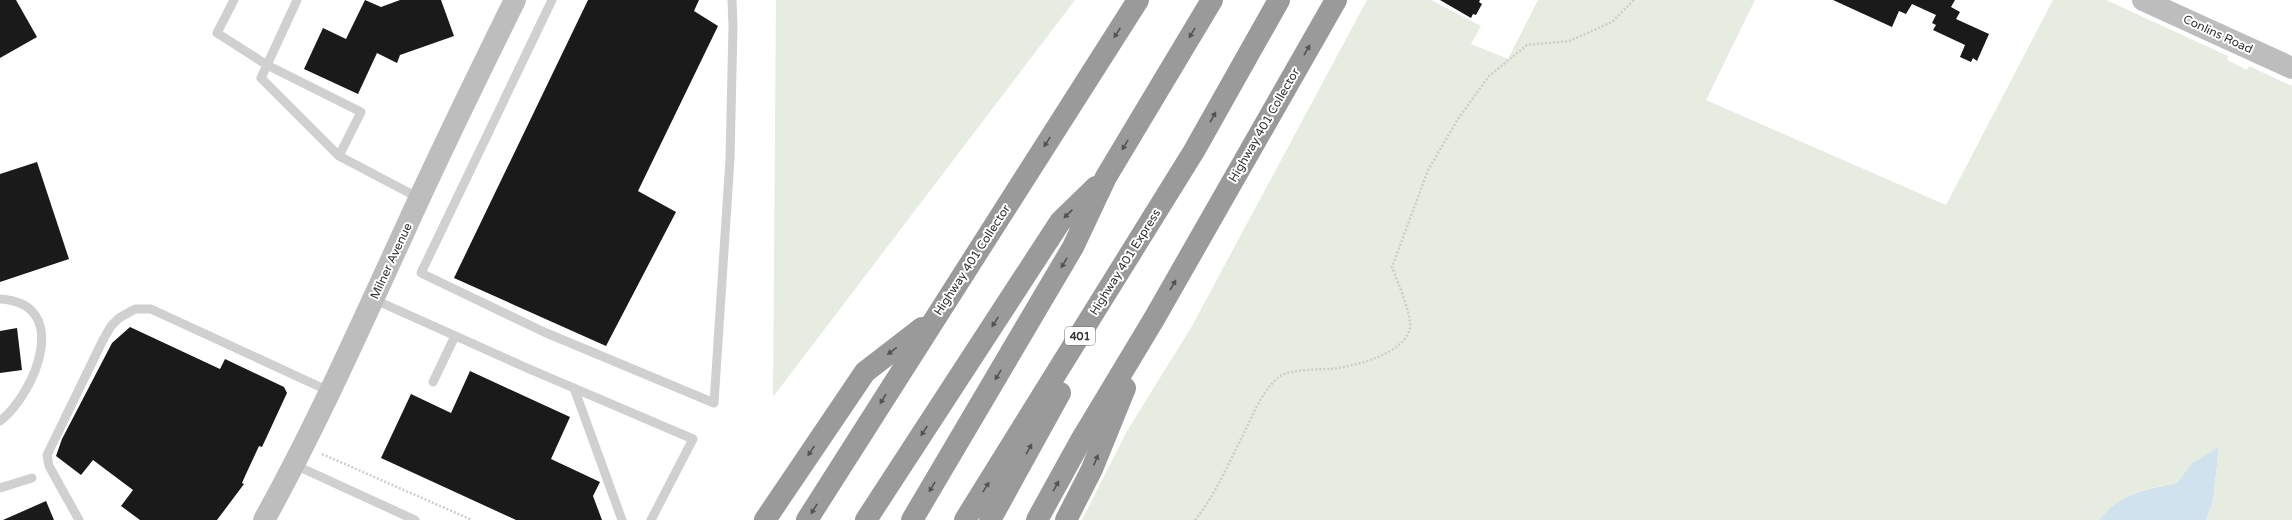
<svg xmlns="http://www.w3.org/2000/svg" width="2292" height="520" font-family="'Varela Round',sans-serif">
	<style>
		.green { fill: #e6ecdf }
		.water { fill: #cfe2ee }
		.building { fill: #1a1a1a }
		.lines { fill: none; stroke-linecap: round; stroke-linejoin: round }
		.path { stroke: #cdcdcd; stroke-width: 2.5; stroke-dasharray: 2 2; stroke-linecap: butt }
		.lane { stroke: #d0d0d0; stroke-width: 9 }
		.secondary { stroke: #bdbdbd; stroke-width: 22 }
		.highway { stroke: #9a9a9a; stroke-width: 22 }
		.oneway { fill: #525252 }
		.labels { text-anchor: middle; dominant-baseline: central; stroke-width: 4; stroke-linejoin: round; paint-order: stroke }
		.shield { fill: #fff; stroke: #707070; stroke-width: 1 }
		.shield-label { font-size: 11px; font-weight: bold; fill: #333 }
		.street-label { font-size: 12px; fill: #333; stroke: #fff }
	</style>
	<rect width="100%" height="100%" fill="#fff"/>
	<g class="green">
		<polygon points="776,0 1075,0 773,397"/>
		<path d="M1367 0H1431L1481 26 1471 44 1508 59 1538 0H1755L1706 100 1946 205 2053 0H2106L2228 56 2227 60 2247 70 2249 66 2292 86V520H2206L2213 501 2219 447 2192 463 2177 483C2146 488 2119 495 2099 520H1082L1127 431 1192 326Z"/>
	</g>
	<path class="water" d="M2219 447 2213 501 2206 520H2099C2119 494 2146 489 2177 483L2192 463Z"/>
	<g class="building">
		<polygon points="0,0 16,0 37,37 0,58"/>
		<polygon points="365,0 381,7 400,0 441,0 454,36 400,55 397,63 377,53 358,94 304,69 323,28 346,39"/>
		<polygon points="588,0 699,0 694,11 718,26 638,191 676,212 606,346 454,278"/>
		<polygon points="1440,0 1480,0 1479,2 1482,4 1476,15 1473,14 1471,18"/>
		<polygon points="1833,0 1955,0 1951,7 1960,12 1956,19 1989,34 1977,61 1973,58 1971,62 1960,57 1965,45 1933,30 1936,25 1932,23 1936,15 1912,4 1906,14 1899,11 1892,27"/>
		<polygon points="37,162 69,259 0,282 0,174"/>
		<polygon points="130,327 220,369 225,359 284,387 287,393 262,447 259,446 246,474 242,483 244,484 217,520 140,520 121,506 133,490 93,460 81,475 56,456 62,439 112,343"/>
		<polygon points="17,328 22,370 0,373 0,331"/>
		<polygon points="470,371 570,417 551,459 600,482 593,496 602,520 516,520 381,458 411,394 451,413"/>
		<polygon points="46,501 54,520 3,520"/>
	</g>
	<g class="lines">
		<g class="path">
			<polyline points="322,454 472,520"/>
			<path d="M1195 520C1216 494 1229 462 1244 433 1253 415 1264 386 1282 375 1292 370 1319 369 1330 369 1353 367 1405 354 1410 328 1412 315 1397 280 1392 267L1428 170 1458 119 1489 76 1527 45 1569 41 1612 22 1634 0"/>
		</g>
		<g class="lane">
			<polyline points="234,0 217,33 267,65 361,112 339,156 261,78 297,0"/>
			<polyline points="552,0 421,273 544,332 714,403 730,159 733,26 732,0"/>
			<polyline points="339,156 419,198"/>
			<path d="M0 299C73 303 35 394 0 421"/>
			<polyline points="373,299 527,368 693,439 651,520"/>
			<polyline points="433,382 455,336"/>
			<polyline points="574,388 622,520"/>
			<polyline points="295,465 415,520"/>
			<polyline points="0,488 32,478"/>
			<polyline points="79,520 49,466 47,455 103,340 111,326 119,318 135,309 151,309 331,392"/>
		</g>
		<g class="secondary">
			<polyline points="2143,0 2292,68"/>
			<path d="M264 520C316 427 359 329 404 232 439 154 477 77 515 0"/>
		</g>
		<g class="highway">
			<polyline points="765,520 865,372 922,328"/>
			<polyline points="807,520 1138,0"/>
			<polyline points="866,520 1060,222 1096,187"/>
			<polyline points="912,520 1073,247 1106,177 1212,0"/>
			<polyline points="965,520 1194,151 1279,0"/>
			<polyline points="990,520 1060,393"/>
			<polyline points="1037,520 1080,442 1154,319 1336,0"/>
			<polyline points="1066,520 1092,469 1125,388"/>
		</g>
	</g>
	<defs><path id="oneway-solid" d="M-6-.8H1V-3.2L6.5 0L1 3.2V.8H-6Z"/></defs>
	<g class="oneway">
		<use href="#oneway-solid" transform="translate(1117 33) rotate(123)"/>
		<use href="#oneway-solid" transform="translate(1192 33) rotate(121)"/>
		<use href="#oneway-solid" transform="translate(1307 50) rotate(-60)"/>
		<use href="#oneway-solid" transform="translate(1213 117) rotate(-61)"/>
		<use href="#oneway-solid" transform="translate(1047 142) rotate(123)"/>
		<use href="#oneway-solid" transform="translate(1125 145) rotate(121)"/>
		<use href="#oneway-solid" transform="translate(1068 214) rotate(136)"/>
		<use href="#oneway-solid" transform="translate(1064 263) rotate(121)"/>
		<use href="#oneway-solid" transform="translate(1173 285) rotate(-60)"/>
		<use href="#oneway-solid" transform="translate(995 322) rotate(123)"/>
		<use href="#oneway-solid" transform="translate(892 351) rotate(143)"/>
		<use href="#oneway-solid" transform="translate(998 375) rotate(121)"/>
		<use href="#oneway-solid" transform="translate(883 399) rotate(122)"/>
		<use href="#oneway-solid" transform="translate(924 431) rotate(123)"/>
		<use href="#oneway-solid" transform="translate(1029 449) rotate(-61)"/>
		<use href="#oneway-solid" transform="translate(811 451) rotate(124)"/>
		<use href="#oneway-solid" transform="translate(1096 460) rotate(-68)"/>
		<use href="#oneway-solid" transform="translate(1056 486) rotate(-61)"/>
		<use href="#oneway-solid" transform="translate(932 487) rotate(121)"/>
		<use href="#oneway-solid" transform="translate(986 487) rotate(-58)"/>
		<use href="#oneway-solid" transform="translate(814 509) rotate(122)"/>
	</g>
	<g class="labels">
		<rect class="shield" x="1065" y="327" width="30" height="18" rx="3"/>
		<g class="shield-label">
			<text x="1080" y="336">401</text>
		</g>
		<g class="street-label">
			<text transform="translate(2218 34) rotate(25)">Conlins Road</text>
			<text transform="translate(1264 125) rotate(-60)">Highway 401 Collector</text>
			<text transform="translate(972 260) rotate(-57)">Highway 401 Collector</text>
			<text transform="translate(391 261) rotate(-65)">Milner Avenue</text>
			<text transform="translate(1125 262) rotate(-58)">Highway 401 Express</text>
		</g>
	</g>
</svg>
